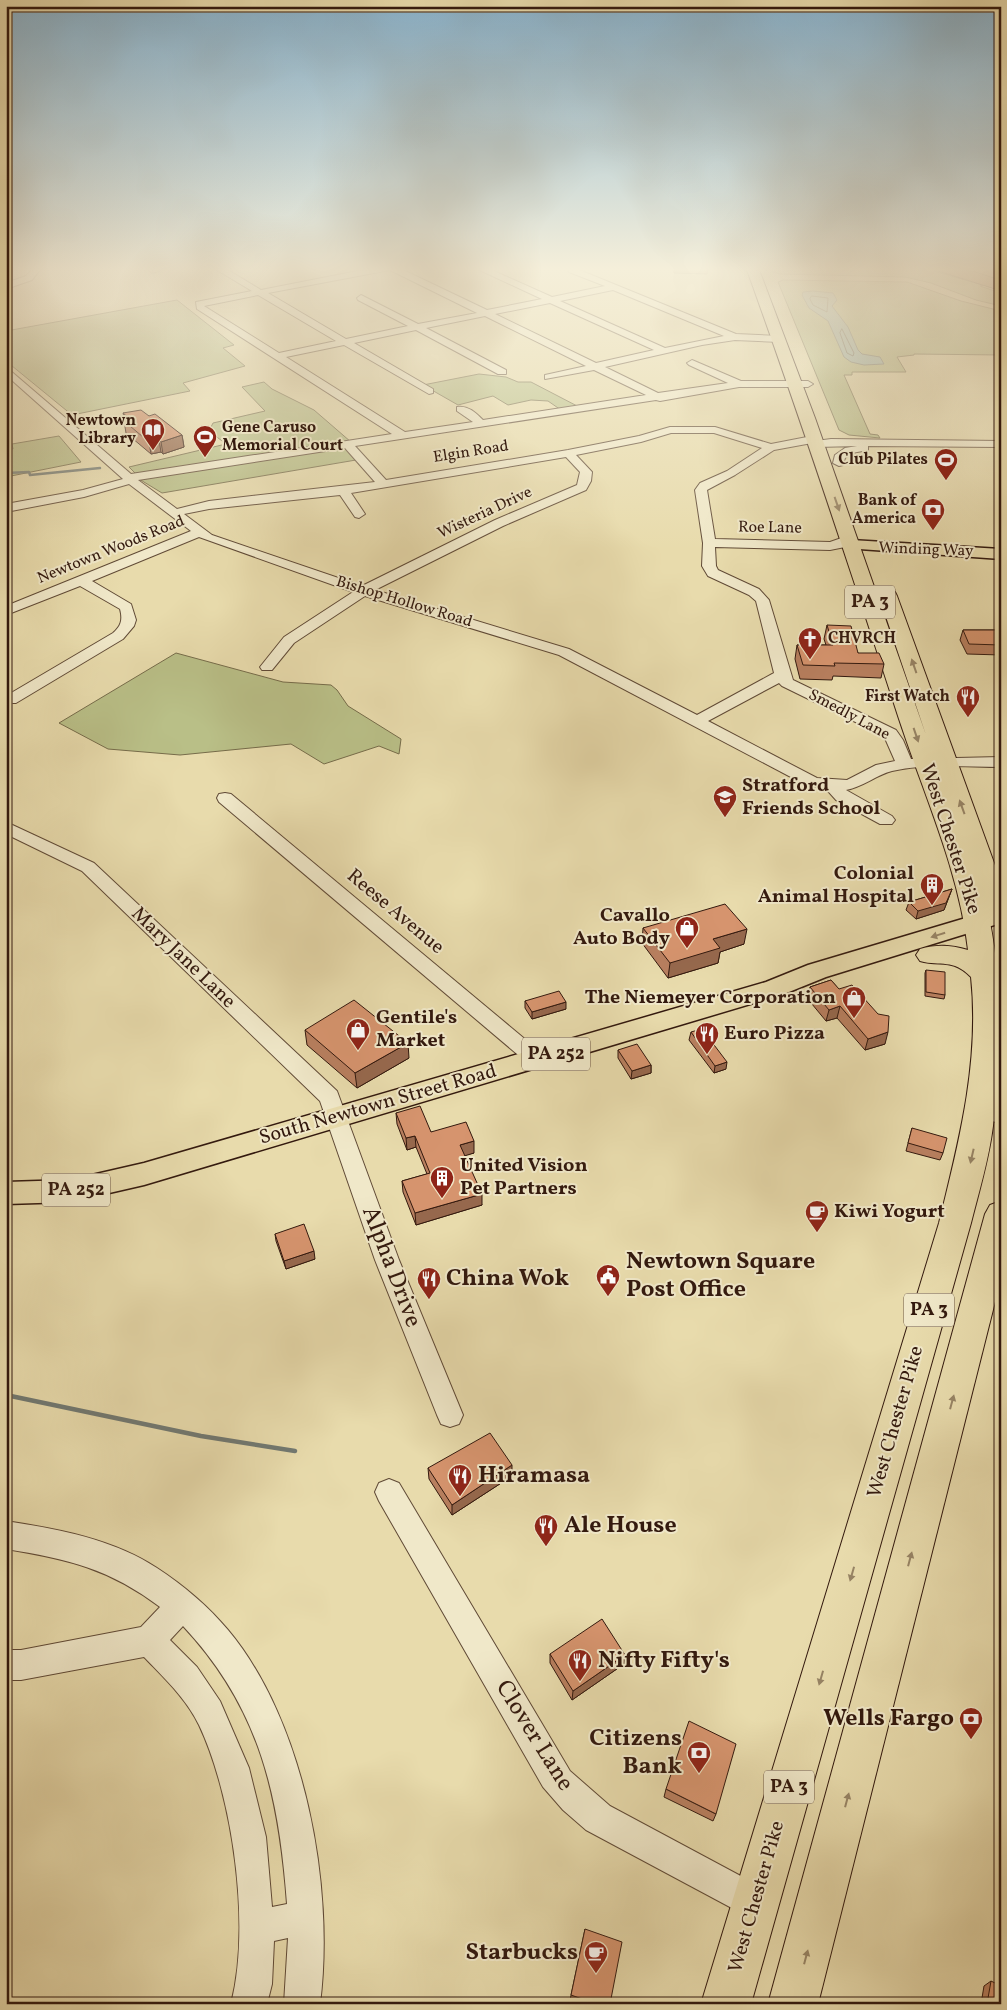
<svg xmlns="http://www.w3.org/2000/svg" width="1007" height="2010" font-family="Vollkorn,serif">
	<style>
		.green { fill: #b9bf87; stroke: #766c4a }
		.water { fill: #9bb9b4; stroke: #717972 }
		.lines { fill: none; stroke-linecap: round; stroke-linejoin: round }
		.shore { stroke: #676961; stroke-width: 1 }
		.stream-far1 { stroke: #717972; stroke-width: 2.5 }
		.stream { stroke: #717972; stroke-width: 4.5 }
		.minor-casing { stroke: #604a36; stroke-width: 2 }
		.major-casing { stroke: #33190e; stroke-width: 3 }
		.highway-casing { stroke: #33190e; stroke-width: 2 }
		.minor { fill: #f0e8c9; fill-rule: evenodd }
		.major { fill: #e8dbac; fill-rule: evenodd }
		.highway { fill: #e8dbac; fill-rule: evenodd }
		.wall { fill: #b87f5f; stroke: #33190e }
		.shaded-wall { fill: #96684d; stroke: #33190e }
		.building { fill: #d6946e; stroke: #33190e }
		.oneway { fill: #978465 }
		.labels { text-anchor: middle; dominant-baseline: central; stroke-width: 4; stroke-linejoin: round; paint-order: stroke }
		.far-poi-label { font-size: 16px; font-weight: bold; fill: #33190e; stroke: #f0e8c9; text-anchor: end }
		.far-street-label { font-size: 16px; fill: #33190e; stroke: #f0e8c9 }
		.shield { fill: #f0e8c9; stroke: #6c5746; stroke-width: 1 }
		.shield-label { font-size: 19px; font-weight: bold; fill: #33190e }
		.poi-label { font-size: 20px; font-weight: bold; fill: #33190e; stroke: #f0e8c9; text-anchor: start }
		.street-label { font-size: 20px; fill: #33190e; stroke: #f0e8c9 }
		.near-poi-label { font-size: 24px; font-weight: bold; fill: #33190e; stroke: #f0e8c9; text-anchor: start }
		.near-street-label { font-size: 24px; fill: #33190e; stroke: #f0e8c9 }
	</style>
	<rect width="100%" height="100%" fill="#e8dbac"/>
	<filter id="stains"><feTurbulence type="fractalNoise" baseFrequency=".004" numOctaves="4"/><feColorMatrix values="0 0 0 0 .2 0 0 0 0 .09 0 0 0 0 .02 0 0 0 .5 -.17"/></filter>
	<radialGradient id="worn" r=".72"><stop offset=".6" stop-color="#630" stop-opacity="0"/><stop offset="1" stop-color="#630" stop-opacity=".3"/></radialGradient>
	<g class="green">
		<polygon points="771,267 930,267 933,268 930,270 983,285 980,286 1001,293 1001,306 976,300 931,283 905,277 780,274 773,272"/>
		<polygon points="783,280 907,282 961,301 1001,311 1001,355 914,354 914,355 897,357 906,372 852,372 852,375 844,375 870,434 878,435 880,438 849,435 839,430 778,282"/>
		<polygon points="177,300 234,345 223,348 245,366 183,383 190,391 72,415 6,361 6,331"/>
		<polygon points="479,374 506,377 518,382 531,382 581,408 561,410 548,401 531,400 508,405 493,396 458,405 423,385"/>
		<polygon points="264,382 272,389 314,410 351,442 137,475 129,467 226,444 209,431 213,423 265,411 242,387"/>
		<polygon points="59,436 81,462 6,477 6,449 13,449 12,444"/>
		<polygon points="345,447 356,460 162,493 139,479"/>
		<polygon points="176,653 283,682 331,685 337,690 348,706 401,739 399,754 379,746 324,764 291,744 180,755 108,749 59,723"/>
	</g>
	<polygon class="water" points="813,291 833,293 837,300 832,306 848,327 858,350 862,354 880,357 884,364 864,365 851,362 844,357 828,321 809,308 802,295 803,292"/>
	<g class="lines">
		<g class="shore">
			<polygon points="812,296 828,298 827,312 813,305 810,299"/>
			<polygon points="842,329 854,353 853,356 847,353 840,333"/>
		</g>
		<polyline class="stream-far1" points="6,473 29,472 30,475 100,468"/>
		<polyline class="stream" points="6,1395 201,1436 295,1451"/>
		<g class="minor-casing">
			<g id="minor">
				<polygon points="30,267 38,267 39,271 32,280 6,289 6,283 26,276 31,271"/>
				<polygon points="146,267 156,267 159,271 152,273"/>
				<path d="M212 267H223L261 290 378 267H397L487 310 542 299 473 267H485L552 297 605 286 569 272 568 270 572 267 736 334 780 336 785 339 780 342 735 340 702 345 605 367 658 393 728 383 689 365 687 363 692 360 741 381H808L813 384 808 387H739L660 401 656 400 355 446 386 480 568 450 639 436 670 427H715L771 444 807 437 814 434 820 437 816 441 831 439 1001 441V447L868 446V450L852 453 845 458 843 465 839 466 833 463 835 455 845 448 857 446 817 447 813 446 812 443 774 450 735 475 707 490 715 539 830 542 850 535 856 539 845 547 830 550 715 547 716 566 718 570 759 589 769 600 793 680 896 730 903 740 911 759 1001 757V767C965 767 927 763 892 771 876 775 863 787 846 790L892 816 895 820 892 824H880L836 800 827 790 806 785 559 655 365 596 294 643 272 670H262L260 667 284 637 353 592 199 537 92 581 131 604 136 620 134 626 123 639 16 703H6V696L113 633C121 626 123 620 120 609L80 586 6 615V606L191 531 129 484 84 497 6 512V504L83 490 123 479 6 375V367L131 474 392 434 197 309 196 302 252 291ZM390 270 477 313 418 324 361 295 357 298 358 300 408 326 346 339 268 293ZM613 290 724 336 665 348 560 301ZM258 295 336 341 279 353 204 306ZM550 303 654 350 596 363 495 314ZM485 316 586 366 545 375V379L594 370 646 395 483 420C476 413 468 405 457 407V411L473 422 405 432 286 357 344 345 429 394 433 393V389L354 343 416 330 498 374H506V370L426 328ZM671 433H714L762 448 727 471 700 483 695 490 703 543 702 566 708 576 749 595 756 601 774 673 697 715 569 649 375 590 503 526 586 490 591 481 592 472 576 455 641 442ZM345 448 375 482 209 501 177 509 138 480ZM566 457 580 472 577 485 495 520 362 586 212 535 184 514 209 509 340 495 355 517 359 518 365 514 351 493ZM779 683 782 686 884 736 895 761 876 765 847 780 817 778 708 721Z"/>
				<polygon points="225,793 231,794 544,1055 547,1060 544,1065 537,1068 530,1065 219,802 217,798 219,794"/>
				<polygon points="6,822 94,863 337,1091 399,1260 463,1415 459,1424 450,1427 441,1424 437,1415 375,1260 320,1101 82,871 6,834"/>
				<polygon points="981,1100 1001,1107 1001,1124 973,1114 970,1108 973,1102"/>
				<polygon points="389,1479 399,1483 570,1771 610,1806 767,1890 772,1902 767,1914 755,1919 743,1914 586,1830 563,1810 543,1787 379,1501 375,1492 379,1483"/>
				<path d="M6 1521C58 1529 113 1539 157 1568 183 1585 208 1606 228 1630 305 1722 335 1887 320 2004H284L288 1938 274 1941 272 1984 267 2004H231C251 1926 233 1797 199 1725 186 1698 164 1678 144 1657L21 1680H6V1650H21L141 1627 160 1607C110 1569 68 1559 6 1549ZM183 1626C260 1708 279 1795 287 1904L272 1907 266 1837 249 1768 220 1701 197 1667 170 1640Z"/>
			</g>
		</g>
		<g class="major-casing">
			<g id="major">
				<polygon points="851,540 1001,549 1001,559 845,548 843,545"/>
				<polygon points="996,909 1001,911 1001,923 826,977 784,994 144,1185 70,1202 6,1204 6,1182 70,1180 144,1163 766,982 808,965"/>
			</g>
		</g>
		<g class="highway-casing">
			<g id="highway">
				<path d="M746 267H758L815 418 926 735 879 596 881 592H895L897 596 1001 882V926L990 922C1003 990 1003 1057 993 1126 989 1159 979 1191 971 1223L751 2004H701L939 1223C959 1142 980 1061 971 977 952 958 942 967 920 961L916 955 920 949C937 944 951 945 968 950 959 870 924 795 899 719 850 568 800 417 746 267Z"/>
				<polygon points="1001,1201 1001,1278 818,2004 768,2004 985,1214 990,1205"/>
			</g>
		</g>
		<use href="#minor" class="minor"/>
		<use href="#major" class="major"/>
		<use href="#highway" class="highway"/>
	</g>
	<g class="wall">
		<polygon points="672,267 708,267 707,274 674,273"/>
		<polygon points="931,267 1001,267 1001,288 995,289 935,270"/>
		<polygon points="123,413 149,416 182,435 184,447 163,454 161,452 151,454 126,433 124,421 125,421"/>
		<polygon points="827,625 858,653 884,664 881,678 833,676 832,680 800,679 795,659 797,645 826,645 824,639"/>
		<polygon points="963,630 1001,630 1001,655 967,654 960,640"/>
		<polygon points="952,889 944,910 916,919 906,910 909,902"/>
		<polygon points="643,928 744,944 720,952 718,963 668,978 642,943"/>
		<polygon points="926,970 945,995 944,999 925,996 925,973"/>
		<polygon points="831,980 885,1044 865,1050 837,1018 826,1021 807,998 810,987"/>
		<polygon points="525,1001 566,1009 532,1019 525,1008"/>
		<polygon points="305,1030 409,1058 357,1088 307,1045"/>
		<polygon points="691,1032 726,1069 714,1073 689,1040"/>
		<polygon points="618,1050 651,1065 651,1073 631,1079 618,1058"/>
		<polygon points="396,1113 431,1132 474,1153 465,1155 482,1205 416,1225 403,1192 402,1181 427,1174 416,1147 407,1150 397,1124"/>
		<polygon points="912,1128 943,1153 940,1160 906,1151"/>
		<polygon points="275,1234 315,1259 286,1269 276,1241"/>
		<polygon points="428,1468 512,1476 452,1515 429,1479"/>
		<polygon points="550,1654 624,1664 572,1700 550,1663"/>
		<polygon points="666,1789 716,1814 713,1821 664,1797"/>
		<polygon points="585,1929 610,2004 580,2004 570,2000"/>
		<polygon points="991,1981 1001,2004 981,2004 984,1986"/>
	</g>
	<g class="shaded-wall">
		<polygon points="1001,278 1001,288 995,289 997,279"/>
		<polygon points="182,435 184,447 163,454 161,442"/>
		<polygon points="159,440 161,452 151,454 149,442"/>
		<polygon points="952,889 944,910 916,919 918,911"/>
		<polygon points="747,929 744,944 720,952 718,963 668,978 670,963 713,939"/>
		<polygon points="566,1002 566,1009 532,1019 532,1012"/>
		<polygon points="840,1006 837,1018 826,1021 829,1010"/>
		<polygon points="888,1032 885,1044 865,1050 868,1039"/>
		<polygon points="408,1043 409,1058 357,1088 355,1073"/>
		<polygon points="727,1062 726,1069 714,1073 715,1066"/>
		<polygon points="651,1065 651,1073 631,1079 632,1071"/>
		<polygon points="415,1136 416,1147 407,1150 406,1138"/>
		<polygon points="474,1141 474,1153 461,1157 460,1145"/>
		<polygon points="482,1194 482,1205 416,1225 415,1213"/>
		<polygon points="314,1251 315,1259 286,1269 284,1261"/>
		<polygon points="512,1465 512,1476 452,1515 452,1505"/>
		<polygon points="625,1655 624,1664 572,1700 573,1691"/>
	</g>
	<g class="building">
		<polygon points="960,267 1001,267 1001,278 997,279"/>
		<polygon points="141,410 149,416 155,414 182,435 161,442 159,440 149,442 124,421 131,420 123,413"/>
		<polygon points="827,625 851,626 858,653 879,653 884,664 834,663 835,666 803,665 797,645 833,645"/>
		<polygon points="963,630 1001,630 1001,645 969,644"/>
		<polygon points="952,889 946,903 918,911 909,902"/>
		<polygon points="725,904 747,929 713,939 720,948 670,963 643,928"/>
		<polygon points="926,970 945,972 945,995 926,992"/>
		<polygon points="831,980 839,989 852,985 878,1014 889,1016 888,1032 868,1039 840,1006 829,1010 810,987"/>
		<polygon points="559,991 566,1002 532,1012 525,1001"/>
		<polygon points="354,1000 408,1043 355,1073 305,1030"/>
		<polygon points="702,1029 727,1062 715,1066 691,1032"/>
		<polygon points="637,1044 651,1065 632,1071 618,1050"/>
		<polygon points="420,1106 431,1132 466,1122 474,1141 460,1145 482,1194 415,1213 402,1181 430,1173 415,1136 406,1138 396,1113"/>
		<polygon points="912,1128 947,1138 943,1153 908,1143"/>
		<polygon points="304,1224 314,1251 284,1261 275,1234"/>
		<polygon points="490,1433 512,1465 452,1505 428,1468"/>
		<polygon points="602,1619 625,1655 573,1691 550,1654"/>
		<polygon points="689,1721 736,1744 716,1814 666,1789"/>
		<polygon points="585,1929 622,1942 610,2004 596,2004 571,1995"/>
		<polygon points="991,1981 1001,1986 1001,2004 987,2004"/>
	</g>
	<defs><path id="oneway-solid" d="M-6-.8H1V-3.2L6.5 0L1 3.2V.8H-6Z" transform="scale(1.25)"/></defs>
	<g class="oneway">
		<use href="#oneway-solid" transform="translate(837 504) rotate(71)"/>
		<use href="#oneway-solid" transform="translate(914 666) rotate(-109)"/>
		<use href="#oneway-solid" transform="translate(916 735) rotate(71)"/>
		<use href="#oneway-solid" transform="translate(962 807) rotate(-110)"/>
		<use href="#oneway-solid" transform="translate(938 935) rotate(163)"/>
		<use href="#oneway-solid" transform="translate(972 1156) rotate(103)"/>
		<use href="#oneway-solid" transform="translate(952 1402) rotate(-75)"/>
		<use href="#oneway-solid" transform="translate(910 1559) rotate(-75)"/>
		<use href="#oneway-solid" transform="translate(852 1574) rotate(106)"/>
		<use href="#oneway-solid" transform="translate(821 1678) rotate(106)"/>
		<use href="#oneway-solid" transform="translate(847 1800) rotate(-75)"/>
		<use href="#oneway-solid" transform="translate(806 1957) rotate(-75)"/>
	</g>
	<linearGradient id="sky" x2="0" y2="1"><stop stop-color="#89b6d3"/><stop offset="0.49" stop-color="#f5efda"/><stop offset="1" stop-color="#f5efda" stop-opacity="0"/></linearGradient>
	<rect width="1007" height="549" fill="url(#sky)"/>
	<defs>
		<g id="library-pin" transform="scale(1.25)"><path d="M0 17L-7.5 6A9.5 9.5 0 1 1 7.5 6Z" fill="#8f2418" stroke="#f0e8c9"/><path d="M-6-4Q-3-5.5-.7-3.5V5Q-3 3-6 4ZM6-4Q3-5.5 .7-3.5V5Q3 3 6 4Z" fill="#fff"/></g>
		<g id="stadium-pin" transform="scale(1.25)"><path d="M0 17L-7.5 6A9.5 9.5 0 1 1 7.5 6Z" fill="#8f2418" stroke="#f0e8c9"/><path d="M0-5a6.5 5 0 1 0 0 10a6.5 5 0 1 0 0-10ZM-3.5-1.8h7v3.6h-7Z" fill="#fff"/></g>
		<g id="bank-pin" transform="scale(1.25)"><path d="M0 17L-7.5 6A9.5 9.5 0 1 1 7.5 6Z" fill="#8f2418" stroke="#f0e8c9"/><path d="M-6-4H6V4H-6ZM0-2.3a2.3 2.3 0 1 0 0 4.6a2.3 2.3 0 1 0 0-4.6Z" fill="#fff"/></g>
		<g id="church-pin" transform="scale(1.25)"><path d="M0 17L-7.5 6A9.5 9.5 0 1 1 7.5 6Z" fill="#8f2418" stroke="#f0e8c9"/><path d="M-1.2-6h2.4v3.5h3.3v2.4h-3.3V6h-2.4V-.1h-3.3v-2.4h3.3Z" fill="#fff"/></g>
		<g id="restaurant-pin" transform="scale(1.25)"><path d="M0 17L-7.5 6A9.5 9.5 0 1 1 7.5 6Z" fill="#8f2418" stroke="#f0e8c9"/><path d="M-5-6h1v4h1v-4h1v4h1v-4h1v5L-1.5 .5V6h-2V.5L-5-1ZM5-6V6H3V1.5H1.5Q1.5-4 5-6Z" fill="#fff"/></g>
		<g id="school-pin" transform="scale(1.25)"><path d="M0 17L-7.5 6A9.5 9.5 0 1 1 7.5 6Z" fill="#8f2418" stroke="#f0e8c9"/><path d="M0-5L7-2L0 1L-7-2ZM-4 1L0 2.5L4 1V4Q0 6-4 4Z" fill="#fff"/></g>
		<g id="building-pin" transform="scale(1.25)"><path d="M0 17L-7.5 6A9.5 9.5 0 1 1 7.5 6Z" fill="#8f2418" stroke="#f0e8c9"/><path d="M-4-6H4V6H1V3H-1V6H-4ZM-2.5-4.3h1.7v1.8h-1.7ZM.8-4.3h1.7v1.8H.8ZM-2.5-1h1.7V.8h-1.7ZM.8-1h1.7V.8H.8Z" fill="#fff"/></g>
		<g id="shop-pin" transform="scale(1.25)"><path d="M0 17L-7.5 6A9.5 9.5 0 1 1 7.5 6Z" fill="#8f2418" stroke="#f0e8c9"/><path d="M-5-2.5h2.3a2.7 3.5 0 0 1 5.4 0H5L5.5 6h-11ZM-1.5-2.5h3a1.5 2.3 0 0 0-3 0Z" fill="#fff"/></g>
		<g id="cafe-pin" transform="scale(1.25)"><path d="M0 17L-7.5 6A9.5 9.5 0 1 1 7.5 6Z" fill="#8f2418" stroke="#f0e8c9"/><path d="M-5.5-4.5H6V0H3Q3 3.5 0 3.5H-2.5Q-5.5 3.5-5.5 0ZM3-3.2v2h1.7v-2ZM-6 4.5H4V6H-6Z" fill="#fff"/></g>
		<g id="civic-pin" transform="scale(1.25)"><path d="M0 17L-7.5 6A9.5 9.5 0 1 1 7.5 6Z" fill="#8f2418" stroke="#f0e8c9"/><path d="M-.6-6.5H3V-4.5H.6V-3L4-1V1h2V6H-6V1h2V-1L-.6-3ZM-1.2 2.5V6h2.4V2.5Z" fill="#fff"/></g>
	</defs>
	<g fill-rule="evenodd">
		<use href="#library-pin" x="153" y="430"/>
		<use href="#stadium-pin" x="205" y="437"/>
		<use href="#stadium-pin" x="946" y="460"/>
		<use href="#bank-pin" x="933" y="510"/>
		<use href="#church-pin" x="810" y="639"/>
		<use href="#restaurant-pin" x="968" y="697"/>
		<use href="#school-pin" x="725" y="797"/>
		<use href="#building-pin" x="932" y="885"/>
		<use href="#shop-pin" x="687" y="928"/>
		<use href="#shop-pin" x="854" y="998"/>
		<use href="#shop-pin" x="358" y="1030"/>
		<use href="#restaurant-pin" x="707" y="1034"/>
		<use href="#building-pin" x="442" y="1178"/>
		<use href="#cafe-pin" x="817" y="1212"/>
		<use href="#civic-pin" x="608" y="1276"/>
		<use href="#restaurant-pin" x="429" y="1279"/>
		<use href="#restaurant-pin" x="460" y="1476"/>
		<use href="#restaurant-pin" x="546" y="1526"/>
		<use href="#restaurant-pin" x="580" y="1661"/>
		<use href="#bank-pin" x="971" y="1719"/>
		<use href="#bank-pin" x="699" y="1753"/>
		<use href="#cafe-pin" x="596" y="1953"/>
	</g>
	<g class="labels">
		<g class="far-poi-label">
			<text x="136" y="421">Newtown<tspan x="136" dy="18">Library</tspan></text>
			<text x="222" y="428" text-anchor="start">Gene Caruso<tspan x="222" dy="18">Memorial Court</tspan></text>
			<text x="928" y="460">Club Pilates</text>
			<text x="916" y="501">Bank of<tspan x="916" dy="18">America</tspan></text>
			<text x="828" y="639" text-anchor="start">CHVRCH</text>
			<text x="950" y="697">First Watch</text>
		</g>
		<g class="far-street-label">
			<text transform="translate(471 452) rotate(-9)">Elgin Road</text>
			<text transform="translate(485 513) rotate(-25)">Wisteria Drive</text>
			<text transform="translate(770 528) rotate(1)">Roe Lane</text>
			<text transform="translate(111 550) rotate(-22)">Newtown Woods Road</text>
			<text transform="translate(926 550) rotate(2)">Winding Way</text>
			<text transform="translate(404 602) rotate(17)">Bishop Hollow Road</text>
			<text transform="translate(849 715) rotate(28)">Smedly Lane</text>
		</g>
		<g class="shield">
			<rect x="845" y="585.5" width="50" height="33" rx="4"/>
			<rect x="522" y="1037.5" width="68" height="33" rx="4"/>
			<rect x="42" y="1173.5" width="68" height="33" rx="4"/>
			<rect x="904" y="1293.5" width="50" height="33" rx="4"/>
			<rect x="764" y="1770.5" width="50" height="33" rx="4"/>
		</g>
		<g class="shield-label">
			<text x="870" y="602">PA 3</text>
			<text x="556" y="1054">PA 252</text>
			<text x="76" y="1190">PA 252</text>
			<text x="929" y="1310">PA 3</text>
			<text x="789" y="1787">PA 3</text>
		</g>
		<g class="poi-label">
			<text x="742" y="786">Stratford<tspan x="742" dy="23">Friends School</tspan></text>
			<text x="914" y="874" text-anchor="end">Colonial<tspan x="914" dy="23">Animal Hospital</tspan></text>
			<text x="670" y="916" text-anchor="end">Cavallo<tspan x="670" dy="23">Auto Body</tspan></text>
			<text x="836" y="998" text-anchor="end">The Niemeyer Corporation</text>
			<text x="376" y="1018">Gentile's<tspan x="376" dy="23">Market</tspan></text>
			<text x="724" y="1034">Euro Pizza</text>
			<text x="460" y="1166">United Vision<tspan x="460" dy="23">Pet Partners</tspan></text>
			<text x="834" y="1212">Kiwi Yogurt</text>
		</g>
		<g class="street-label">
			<text transform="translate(950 839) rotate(72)">West Chester Pike</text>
			<text transform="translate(395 912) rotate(40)">Reese Avenue</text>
			<text transform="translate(183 958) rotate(44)">Mary Jane Lane</text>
			<text transform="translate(378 1105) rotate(-16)">South Newtown Street Road</text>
			<text transform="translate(896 1422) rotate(-74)">West Chester Pike</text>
			<text transform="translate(757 1897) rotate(-74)">West Chester Pike</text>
		</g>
		<g class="near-poi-label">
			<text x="626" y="1262">Newtown Square<tspan x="626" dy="28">Post Office</tspan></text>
			<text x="446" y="1279">China Wok</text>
			<text x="478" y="1476">Hiramasa</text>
			<text x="564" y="1526">Ale House</text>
			<text x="598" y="1661">Nifty Fifty's</text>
			<text x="954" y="1719" text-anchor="end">Wells Fargo</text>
			<text x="682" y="1739" text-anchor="end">Citizens<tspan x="682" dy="28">Bank</tspan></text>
			<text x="578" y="1953" text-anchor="end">Starbucks</text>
		</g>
		<g class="near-street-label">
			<text transform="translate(391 1267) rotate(69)">Alpha Drive</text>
			<text transform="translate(534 1736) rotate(58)">Clover Lane</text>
		</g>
	</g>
	<rect width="1007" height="2010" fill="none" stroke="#e8dbac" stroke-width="25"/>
	<rect x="8" y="8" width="992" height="1995" fill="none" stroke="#33190e" stroke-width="2.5"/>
	<rect x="12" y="12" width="982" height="1985" fill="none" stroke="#33190e"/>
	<rect width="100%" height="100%" filter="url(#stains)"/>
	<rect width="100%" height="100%" fill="url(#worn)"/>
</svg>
